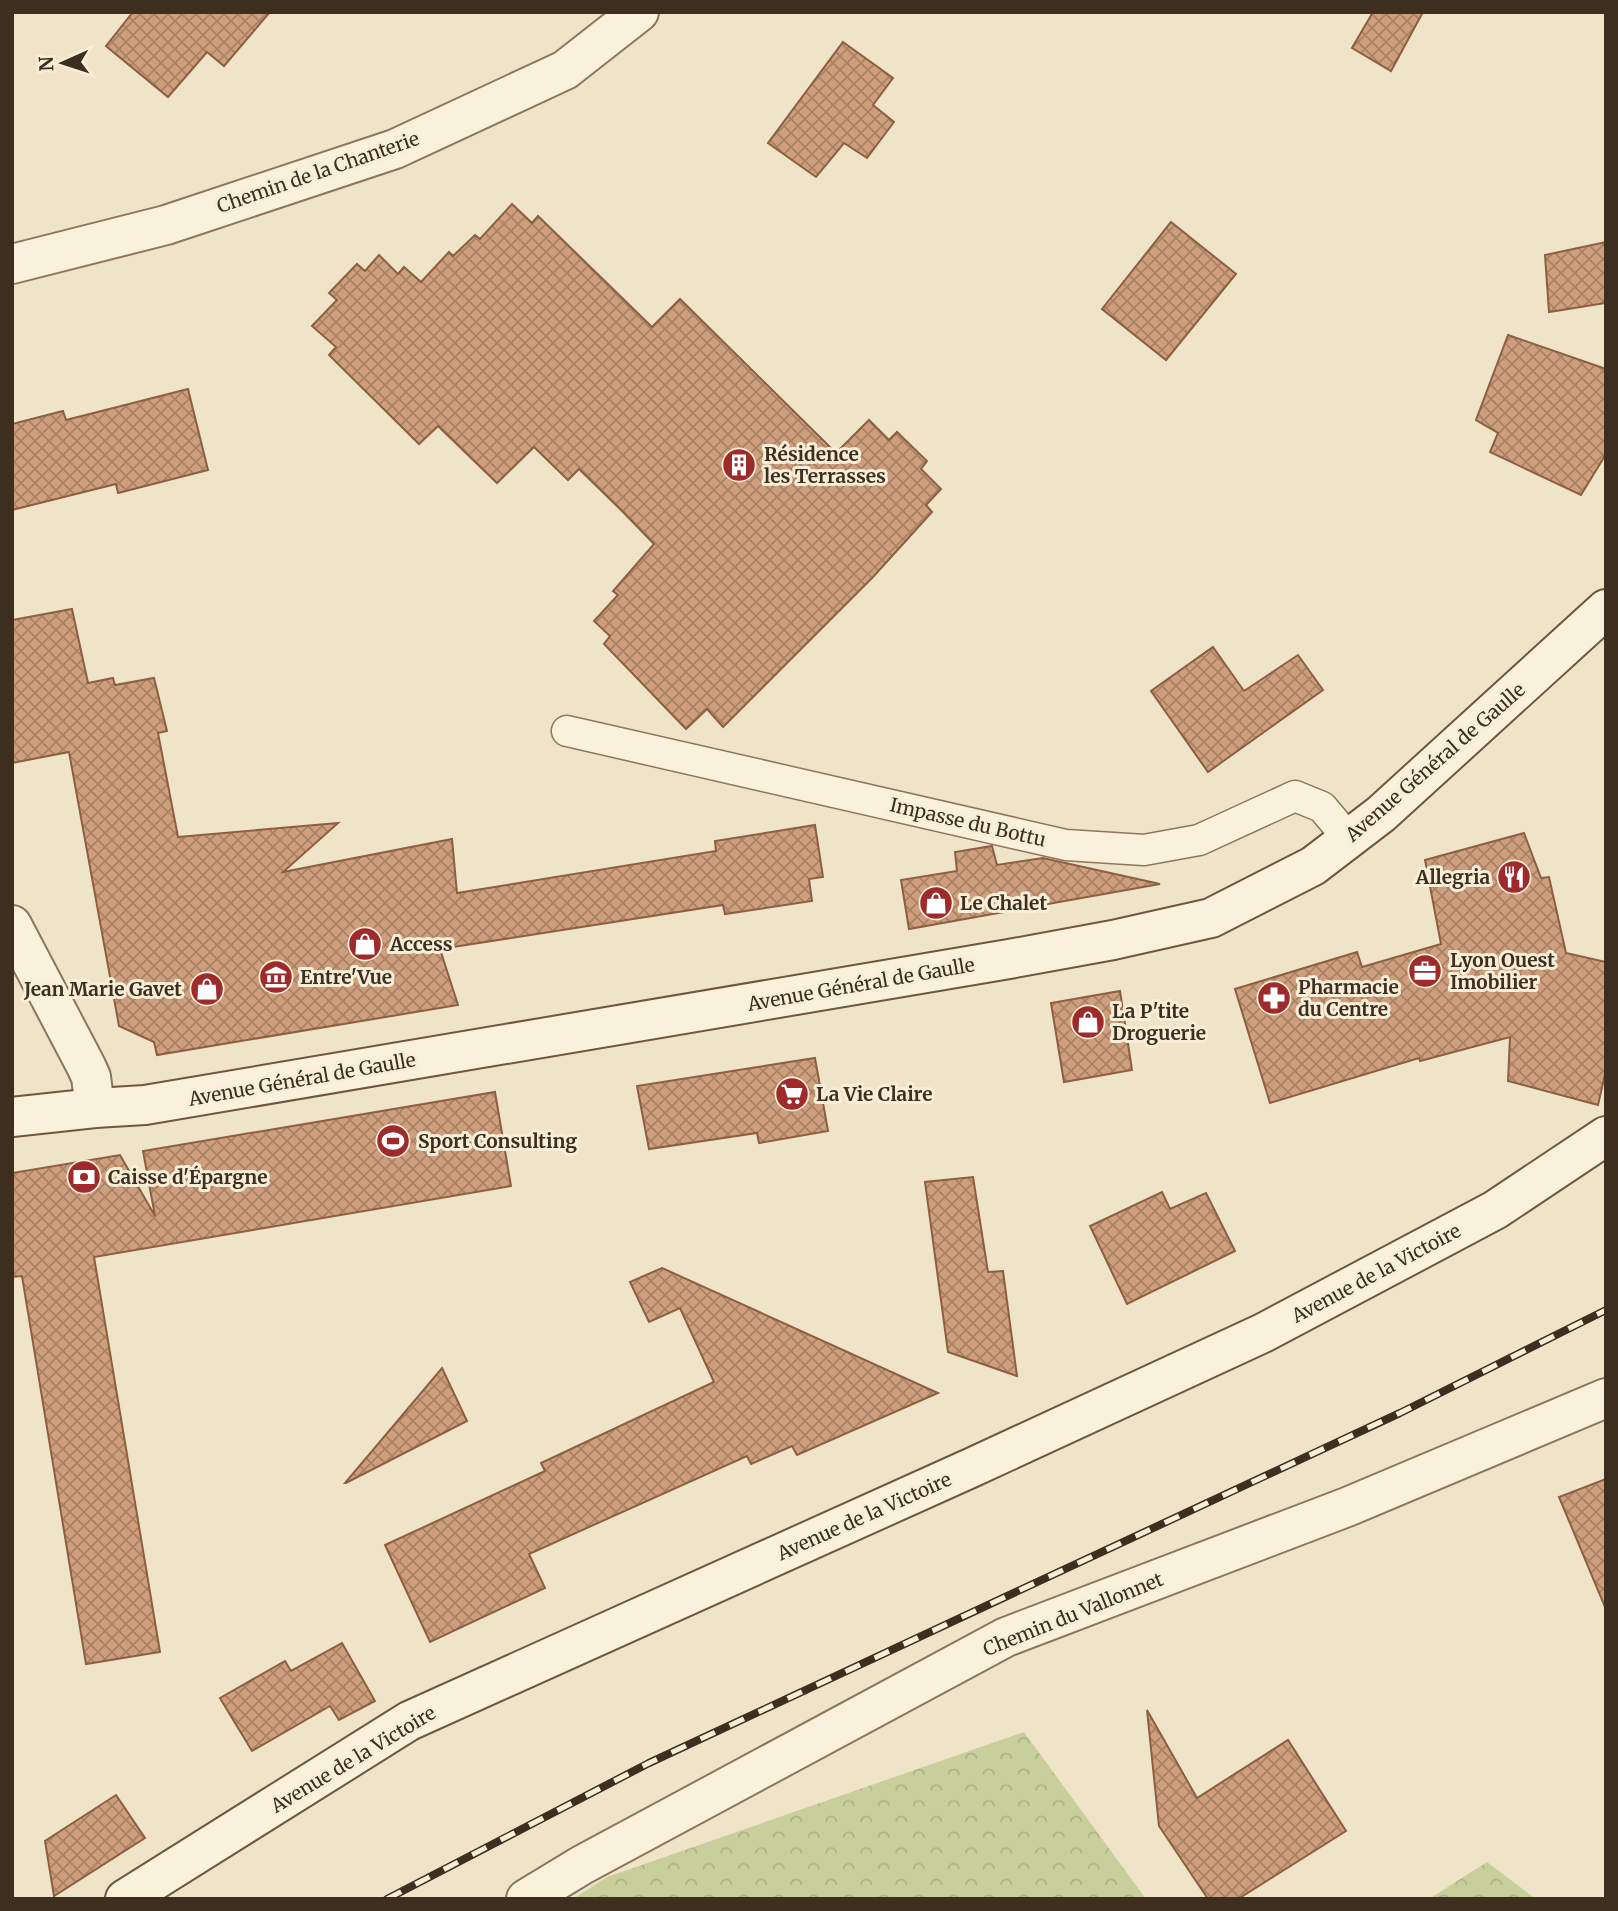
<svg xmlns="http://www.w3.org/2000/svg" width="1618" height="1911" font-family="Merriweather,serif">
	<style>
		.forest { fill: url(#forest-crowns) }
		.building { fill: url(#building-cross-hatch); stroke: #8d5f41; stroke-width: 2 }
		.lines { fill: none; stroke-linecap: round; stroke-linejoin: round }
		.lane-casing { stroke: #8d765c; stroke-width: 33 }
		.street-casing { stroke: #8d765c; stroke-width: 42 }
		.secondary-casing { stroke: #6f573f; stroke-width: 42 }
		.lane { stroke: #faf1dc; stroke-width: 30 }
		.street { stroke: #faf1dc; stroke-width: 38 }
		.secondary { stroke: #faf1dc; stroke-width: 38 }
		.rail-casing { stroke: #3d2e20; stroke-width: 8 }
		.rail { stroke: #f7eed8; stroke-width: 5; stroke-dasharray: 16; stroke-linecap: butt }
		.labels { text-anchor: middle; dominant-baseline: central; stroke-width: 6; stroke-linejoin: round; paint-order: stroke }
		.street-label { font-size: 19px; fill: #3d2e20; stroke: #f7eed8 }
		.poi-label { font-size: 19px; font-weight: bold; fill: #3d2e20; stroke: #f7eed8; text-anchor: start }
	</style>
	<defs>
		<pattern id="forest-crowns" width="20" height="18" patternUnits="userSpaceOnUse" patternTransform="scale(1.75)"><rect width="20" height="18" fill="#c9cf9b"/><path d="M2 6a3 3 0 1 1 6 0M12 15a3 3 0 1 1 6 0" fill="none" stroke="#aeb285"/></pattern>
		<pattern id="building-cross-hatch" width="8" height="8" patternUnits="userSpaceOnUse" patternTransform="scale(1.75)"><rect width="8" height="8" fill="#cf9f7d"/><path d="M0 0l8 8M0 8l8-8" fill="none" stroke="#a98266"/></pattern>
	</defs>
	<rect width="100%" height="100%" fill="#f0e4c8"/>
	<g class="forest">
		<polygon points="1024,1732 1146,1899 573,1899 607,1877"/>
		<polygon points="1487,1862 1536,1899 1429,1899"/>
	</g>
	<g class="building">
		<polygon points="133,12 270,12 224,66 207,52 168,97 106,46"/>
		<polygon points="1373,12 1423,12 1391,71 1352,48"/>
		<polygon points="843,42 893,78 873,105 894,122 867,158 844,143 816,177 768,143"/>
		<polygon points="512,204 532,223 538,216 652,327 680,299 836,453 869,420 889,440 897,432 927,461 921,469 941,489 926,505 932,512 873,577 723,727 707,709 686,729 604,644 610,636 594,621 618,595 613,591 654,544 623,512 579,469 568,480 534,447 497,483 438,426 419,444 329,355 336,347 312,326 337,300 329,293 357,264 365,271 379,255 398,274 404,267 421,282 449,252 453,256 475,235 480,239"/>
		<polygon points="1171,222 1236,274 1166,360 1102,309"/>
		<polygon points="1606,242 1606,303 1549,312 1545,255"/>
		<polygon points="1508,335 1606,369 1606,454 1581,495 1490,452 1498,433 1476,420"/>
		<polygon points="188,389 208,470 118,493 116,484 12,510 12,424 63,411 66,420"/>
		<polygon points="72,609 88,683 113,678 115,685 154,678 167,731 158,733 178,837 338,823 283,872 452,839 457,893 716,851 715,841 815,825 823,877 809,879 812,901 725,914 723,905 440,949 458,1005 157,1055 154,1042 119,1026 69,752 12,763 12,620"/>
		<polygon points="1213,647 1244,691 1298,655 1323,690 1208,772 1151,691"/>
		<polygon points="1524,833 1541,878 1549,877 1566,953 1606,962 1606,1070 1598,1105 1508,1081 1510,1037 1420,1061 1419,1058 1270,1103 1235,989 1357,952 1362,967 1441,944 1425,860"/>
		<polygon points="992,846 997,865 1043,858 1160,884 909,929 901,880 957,871 955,852"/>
		<polygon points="1120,991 1132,1070 1064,1082 1051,1003"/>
		<polygon points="815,1058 828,1131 759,1143 757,1133 649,1149 637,1086"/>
		<polygon points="495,1092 511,1186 94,1257 160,1652 86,1664 22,1276 12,1277 12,1173 120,1155 155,1216 143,1151"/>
		<polygon points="973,1177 988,1272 1003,1271 1017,1376 948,1352 925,1182"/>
		<polygon points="1162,1192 1170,1209 1206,1193 1235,1251 1127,1304 1090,1226"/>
		<polygon points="662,1268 938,1393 797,1455 792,1446 751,1464 747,1456 529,1554 545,1588 430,1642 385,1545 545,1471 541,1463 714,1382 680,1308 649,1322 630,1282"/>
		<polygon points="442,1368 467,1421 346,1483 345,1483"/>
		<polygon points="1606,1479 1606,1607 1605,1607 1559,1497"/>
		<polygon points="342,1643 375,1701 339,1720 330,1706 252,1751 220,1698 285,1661 291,1671"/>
		<polygon points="1147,1710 1197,1798 1288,1740 1346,1831 1238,1899 1208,1899 1159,1826"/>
		<polygon points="116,1795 145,1838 54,1896 45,1841"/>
	</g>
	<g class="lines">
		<g class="lane-casing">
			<polyline id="lane" points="567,731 1066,845 1144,850 1199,840 1295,796 1322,807 1349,839"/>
		</g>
		<g class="street-casing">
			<g id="street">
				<polyline points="12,264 166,225 395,149 565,70 639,12"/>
				<polyline points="12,925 86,1066 91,1077 95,1108"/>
				<polyline points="526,1899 582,1865 1006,1637 1347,1507 1606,1398"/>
			</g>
		</g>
		<g class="secondary-casing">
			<g id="secondary">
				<polyline points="12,1117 95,1108 145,1105 1009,959 1113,940 1211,918 1313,866 1381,814 1606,609"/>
				<polyline points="125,1899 409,1721 973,1467 1263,1333 1495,1210 1606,1136"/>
			</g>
		</g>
		<use href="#lane" class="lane"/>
		<use href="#street" class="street"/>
		<use href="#secondary" class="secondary"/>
		<g class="rail-casing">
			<polyline id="rail" points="387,1899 649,1763 1400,1413 1606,1310"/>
		</g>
		<use href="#rail" class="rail"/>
	</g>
	<defs>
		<g id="building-disc" transform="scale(1.75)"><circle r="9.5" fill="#9e2a2b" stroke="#f7eed8"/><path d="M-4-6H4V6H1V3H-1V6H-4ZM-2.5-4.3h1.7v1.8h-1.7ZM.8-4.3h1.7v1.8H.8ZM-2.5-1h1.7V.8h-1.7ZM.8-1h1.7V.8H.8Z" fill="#fff"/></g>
		<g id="restaurant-disc" transform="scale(1.75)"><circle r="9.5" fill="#9e2a2b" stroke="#f7eed8"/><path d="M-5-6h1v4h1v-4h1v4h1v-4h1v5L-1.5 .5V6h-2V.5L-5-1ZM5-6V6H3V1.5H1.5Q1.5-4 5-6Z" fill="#fff"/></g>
		<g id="shop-disc" transform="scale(1.75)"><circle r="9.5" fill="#9e2a2b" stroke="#f7eed8"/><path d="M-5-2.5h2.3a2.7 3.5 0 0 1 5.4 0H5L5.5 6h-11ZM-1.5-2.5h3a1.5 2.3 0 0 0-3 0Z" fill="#fff"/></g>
		<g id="office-disc" transform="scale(1.75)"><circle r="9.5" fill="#9e2a2b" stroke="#f7eed8"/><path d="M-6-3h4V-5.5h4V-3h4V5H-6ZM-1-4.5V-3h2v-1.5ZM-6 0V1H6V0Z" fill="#fff"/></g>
		<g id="museum-disc" transform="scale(1.75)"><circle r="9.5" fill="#9e2a2b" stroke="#f7eed8"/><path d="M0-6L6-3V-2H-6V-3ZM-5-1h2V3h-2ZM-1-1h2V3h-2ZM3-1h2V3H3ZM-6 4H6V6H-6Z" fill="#fff"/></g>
		<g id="pharmacy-disc" transform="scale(1.75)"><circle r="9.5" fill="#9e2a2b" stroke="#f7eed8"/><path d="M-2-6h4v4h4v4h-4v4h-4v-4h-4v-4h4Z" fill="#fff"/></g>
		<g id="supermarket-disc" transform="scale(1.75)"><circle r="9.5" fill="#9e2a2b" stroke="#f7eed8"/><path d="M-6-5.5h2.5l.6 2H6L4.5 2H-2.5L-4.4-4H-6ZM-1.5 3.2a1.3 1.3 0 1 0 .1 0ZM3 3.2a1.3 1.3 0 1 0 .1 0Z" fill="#fff"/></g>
		<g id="stadium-disc" transform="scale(1.75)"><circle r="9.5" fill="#9e2a2b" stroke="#f7eed8"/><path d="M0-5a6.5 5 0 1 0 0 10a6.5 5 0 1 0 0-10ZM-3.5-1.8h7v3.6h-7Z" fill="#fff"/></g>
		<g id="bank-disc" transform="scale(1.75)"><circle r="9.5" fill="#9e2a2b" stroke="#f7eed8"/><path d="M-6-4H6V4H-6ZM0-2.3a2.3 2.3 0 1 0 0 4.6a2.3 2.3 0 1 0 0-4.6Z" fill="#fff"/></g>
	</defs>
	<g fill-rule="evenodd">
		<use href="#building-disc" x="739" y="465"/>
		<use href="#restaurant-disc" x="1514" y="877"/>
		<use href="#shop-disc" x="936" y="903"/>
		<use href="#shop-disc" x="365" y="944"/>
		<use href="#office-disc" x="1425" y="971"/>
		<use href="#museum-disc" x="276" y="977"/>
		<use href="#shop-disc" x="207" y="989"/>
		<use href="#pharmacy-disc" x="1274" y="998"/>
		<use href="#shop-disc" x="1088" y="1022"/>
		<use href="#supermarket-disc" x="792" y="1094"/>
		<use href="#stadium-disc" x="393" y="1141"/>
		<use href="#bank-disc" x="84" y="1177"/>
	</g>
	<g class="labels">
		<g class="street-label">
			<text transform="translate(318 172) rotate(-19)">Chemin de la Chanterie</text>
			<text transform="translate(1435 762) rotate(-41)">Avenue Général de Gaulle</text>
			<text transform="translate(968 822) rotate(13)">Impasse du Bottu</text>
			<text transform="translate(861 984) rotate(-10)">Avenue Général de Gaulle</text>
			<text transform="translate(302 1079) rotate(-10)">Avenue Général de Gaulle</text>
			<text transform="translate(1376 1273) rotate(-28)">Avenue de la Victoire</text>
			<text transform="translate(864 1516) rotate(-24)">Avenue de la Victoire</text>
			<text transform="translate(1073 1614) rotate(-22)">Chemin du Vallonnet</text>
			<text transform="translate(353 1759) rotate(-31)">Avenue de la Victoire</text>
		</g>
		<g class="poi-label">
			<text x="764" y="454">Résidence<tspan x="764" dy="22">les Terrasses</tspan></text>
			<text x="1490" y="877" text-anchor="end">Allegria</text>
			<text x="960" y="903">Le Chalet</text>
			<text x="390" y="944">Access</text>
			<text x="1450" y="960">Lyon Ouest<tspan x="1450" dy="22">Imobilier</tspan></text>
			<text x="300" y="977">Entre'Vue</text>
			<text x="1298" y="987">Pharmacie<tspan x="1298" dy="22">du Centre</tspan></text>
			<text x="182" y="989" text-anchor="end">Jean Marie Gavet</text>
			<text x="1112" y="1011">La P'tite<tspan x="1112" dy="22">Droguerie</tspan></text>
			<text x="816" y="1094">La Vie Claire</text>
			<text x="418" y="1141">Sport Consulting</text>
			<text x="108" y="1177">Caisse d'Épargne</text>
		</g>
	</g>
	<rect width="1618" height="1911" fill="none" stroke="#3d2e20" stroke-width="28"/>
	<g transform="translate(63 63) rotate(267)" stroke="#f7eed8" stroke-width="5" paint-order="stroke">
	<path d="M0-5L12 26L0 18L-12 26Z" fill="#3d2e20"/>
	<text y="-10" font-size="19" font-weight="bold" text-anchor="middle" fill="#3d2e20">N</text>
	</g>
</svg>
